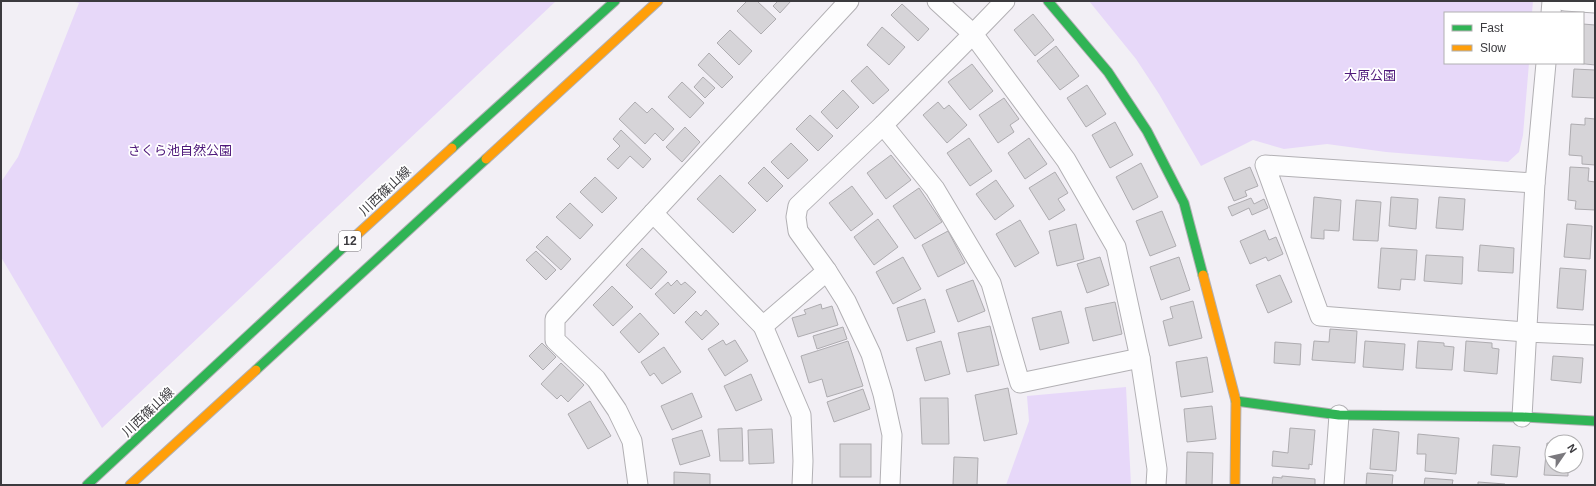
<svg xmlns="http://www.w3.org/2000/svg" width="1596" height="486" font-family="Helvetica,'Noto Sans JP',sans-serif">
	<style>
		.green { fill: #e7d8f9 }
		.building { fill: #d6d4d8; stroke: #aeacb0 }
		.lines { fill: none; stroke-linecap: round; stroke-linejoin: round }
		.street-casing { stroke: #b2b0b4; stroke-width: 21 }
		.fast-casing { stroke: #b2b0b4; stroke-width: 11 }
		.slow-casing { stroke: #b2b0b4; stroke-width: 11 }
		.street { stroke: #fdfdfe; stroke-width: 19 }
		.fast { stroke: #30b455; stroke-width: 9 }
		.slow { stroke: #ff9f0a; stroke-width: 9 }
		.labels { text-anchor: middle; dominant-baseline: central; stroke-width: 3.5; stroke-linejoin: round; paint-order: stroke }
		.shield { fill: #fff; stroke: #767578; stroke-width: 1 }
		.shield-label { font-size: 12px; font-weight: bold; fill: #3b3a3e }
		.park-label { font-size: 13px; fill: #4f197b; stroke: #fff }
		.street-label { font-size: 13px; fill: #3b3a3e; stroke: #fff }
	</style>
	<rect width="100%" height="100%" fill="#f2eff5"/>
	<g class="green">
		<polygon points="70,1 556,1 102,428 1,257 1,182 18,157 79,3"/>
		<polygon points="1089,1 1533,1 1532,13 1445,13 1445,63 1529,63 1523,135 1519,152 1508,162 1386,152 1327,144 1284,149 1253,140 1201,166 1159,94 1136,59"/>
		<polygon points="1126,387 1131,485 1006,485 1029,421 1027,396"/>
	</g>
	<g class="building">
		<polygon points="747,1 757,1 776,19 761,34 737,11"/>
		<polygon points="776,1 791,1 780,13 773,6 777,2"/>
		<polygon points="902,4 929,29 918,41 891,15"/>
		<polygon points="1033,14 1054,40 1035,56 1014,30"/>
		<polygon points="1583,24 1595,25 1595,65 1576,63 1583,63"/>
		<polygon points="882,27 905,47 889,65 867,45"/>
		<polygon points="730,30 752,51 739,65 717,43"/>
		<polygon points="1056,46 1079,76 1060,90 1037,61"/>
		<polygon points="709,53 733,77 722,88 698,65"/>
		<polygon points="972,64 993,91 970,110 948,82"/>
		<polygon points="867,66 889,90 873,104 851,81"/>
		<polygon points="1574,69 1595,70 1595,98 1572,97"/>
		<polygon points="703,77 715,88 705,98 694,87"/>
		<polygon points="682,82 704,103 690,118 668,97"/>
		<polygon points="1087,85 1106,114 1086,127 1067,98"/>
		<polygon points="843,90 859,107 837,129 821,112"/>
		<polygon points="1004,98 1019,119 1010,125 1014,132 998,143 979,115"/>
		<polygon points="635,102 647,113 652,108 674,129 663,141 655,133 645,144 619,119"/>
		<polygon points="938,102 944,109 949,105 967,125 947,143 923,115"/>
		<polygon points="810,115 833,136 818,151 796,129"/>
		<polygon points="1585,118 1595,119 1595,165 1582,164 1582,156 1569,155 1571,124 1585,125"/>
		<polygon points="1115,122 1133,155 1110,168 1092,135"/>
		<polygon points="685,127 700,142 682,162 666,147"/>
		<polygon points="621,130 651,159 643,168 630,156 618,169 607,159 620,146 613,139"/>
		<polygon points="969,138 992,171 970,186 947,153"/>
		<polygon points="1029,138 1047,164 1025,179 1008,153"/>
		<polygon points="791,143 808,160 788,179 771,162"/>
		<polygon points="891,155 911,180 886,199 867,173"/>
		<polygon points="1141,163 1158,197 1133,210 1116,177"/>
		<polygon points="764,167 783,186 767,202 748,183"/>
		<polygon points="1250,167 1258,186 1245,191 1247,196 1234,201 1224,178"/>
		<polygon points="1570,167 1589,168 1588,181 1595,182 1595,210 1575,209 1576,201 1568,200"/>
		<polygon points="1055,172 1068,193 1058,199 1065,210 1049,220 1029,188"/>
		<polygon points="720,175 756,210 733,233 697,199"/>
		<polygon points="595,177 617,198 602,213 580,192"/>
		<polygon points="996,180 1014,206 995,220 976,194"/>
		<polygon points="852,186 873,214 851,231 829,203"/>
		<polygon points="919,188 942,222 915,239 893,206"/>
		<polygon points="1314,197 1341,200 1339,231 1324,230 1324,239 1311,238"/>
		<polygon points="1391,197 1418,199 1416,229 1389,226"/>
		<polygon points="1439,197 1465,199 1463,230 1436,228"/>
		<polygon points="1251,198 1254,204 1264,199 1268,208 1252,215 1249,208 1232,216 1228,207"/>
		<polygon points="1356,200 1381,202 1378,241 1353,240"/>
		<polygon points="570,203 593,225 580,239 556,217"/>
		<polygon points="1162,211 1176,246 1150,256 1136,221"/>
		<polygon points="878,219 898,247 874,265 854,237"/>
		<polygon points="1020,220 1039,253 1015,267 996,234"/>
		<polygon points="1076,224 1084,259 1057,266 1049,231"/>
		<polygon points="1567,224 1592,226 1590,259 1564,257"/>
		<polygon points="1265,230 1269,240 1276,237 1283,254 1268,261 1266,257 1250,264 1240,241"/>
		<polygon points="948,231 965,263 938,277 922,245"/>
		<polygon points="547,236 571,259 561,270 536,247"/>
		<polygon points="1480,245 1514,248 1513,273 1478,271"/>
		<polygon points="642,248 667,272 651,289 626,265"/>
		<polygon points="1381,248 1417,250 1415,280 1401,279 1400,290 1378,288"/>
		<polygon points="536,251 556,270 546,280 526,260"/>
		<polygon points="1426,255 1463,257 1462,284 1424,281"/>
		<polygon points="903,257 921,289 893,304 876,272"/>
		<polygon points="1100,257 1109,285 1087,293 1077,264"/>
		<polygon points="1179,257 1190,290 1161,300 1150,267"/>
		<polygon points="1560,268 1586,270 1583,310 1557,308"/>
		<polygon points="1280,275 1292,302 1268,313 1256,285"/>
		<polygon points="677,280 681,285 685,282 696,292 674,314 655,294 668,282 671,286"/>
		<polygon points="973,280 985,311 958,322 946,290"/>
		<polygon points="612,286 633,307 613,326 593,305"/>
		<polygon points="925,299 935,332 907,341 897,308"/>
		<polygon points="1193,301 1202,338 1169,346 1163,321 1173,318 1170,307"/>
		<polygon points="1115,302 1122,334 1093,341 1085,308"/>
		<polygon points="821,304 822,309 832,306 838,325 798,337 792,318 806,314 804,310"/>
		<polygon points="706,310 719,324 702,340 685,322 696,311 701,316"/>
		<polygon points="1061,311 1069,343 1040,350 1032,318"/>
		<polygon points="640,313 659,334 639,353 620,332"/>
		<polygon points="990,326 999,365 967,372 958,333"/>
		<polygon points="843,327 847,339 817,349 813,336"/>
		<polygon points="1330,329 1357,331 1355,363 1312,360 1314,341 1329,342"/>
		<polygon points="723,340 726,345 735,340 748,361 725,376 708,349"/>
		<polygon points="848,341 863,386 827,397 822,379 809,383 801,356"/>
		<polygon points="941,341 950,374 925,381 916,348"/>
		<polygon points="1365,341 1405,344 1403,370 1363,367"/>
		<polygon points="1418,341 1444,343 1444,346 1454,347 1452,370 1416,368"/>
		<polygon points="1466,341 1492,343 1492,348 1499,349 1497,374 1464,371"/>
		<polygon points="1275,342 1301,344 1300,365 1274,363"/>
		<polygon points="542,343 556,357 543,370 529,356"/>
		<polygon points="664,347 681,372 662,384 654,373 650,376 641,362"/>
		<polygon points="1553,356 1583,358 1581,383 1551,380"/>
		<polygon points="1207,357 1213,392 1181,397 1176,362"/>
		<polygon points="561,363 584,385 568,402 561,395 557,399 541,384"/>
		<polygon points="751,374 762,400 736,411 724,386"/>
		<polygon points="1008,388 1017,434 984,441 975,395"/>
		<polygon points="863,389 870,409 834,422 827,402"/>
		<polygon points="692,393 702,417 672,430 661,406"/>
		<polygon points="920,398 948,398 949,444 922,444"/>
		<polygon points="590,401 611,436 588,449 568,414"/>
		<polygon points="1212,406 1216,439 1187,442 1184,409"/>
		<polygon points="742,428 743,461 720,461 718,429"/>
		<polygon points="1290,428 1315,430 1312,465 1309,464 1309,469 1272,466 1273,451 1288,453"/>
		<polygon points="772,429 774,463 749,464 748,430"/>
		<polygon points="1373,429 1399,432 1396,471 1370,469"/>
		<polygon points="702,430 710,456 680,465 672,439"/>
		<polygon points="1418,434 1459,438 1456,474 1425,471 1426,454 1417,454"/>
		<polygon points="1547,443 1552,444 1552,466 1568,466 1568,476 1544,475"/>
		<rect x="840" y="444" width="31" height="33"/>
		<polygon points="1493,445 1520,447 1517,477 1491,475"/>
		<polygon points="1187,452 1213,453 1212,485 1186,485"/>
		<polygon points="954,457 978,458 977,485 953,485"/>
		<polygon points="674,472 710,474 710,485 674,485"/>
		<polygon points="1367,473 1393,475 1392,485 1366,485"/>
		<polygon points="1282,476 1315,479 1315,485 1272,485 1273,477 1282,478"/>
		<polygon points="1425,478 1453,480 1452,485 1424,485"/>
		<polygon points="1478,482 1505,484 1505,485 1478,485"/>
	</g>
	<g class="lines">
		<g class="street-casing">
			<g id="street">
				<polyline points="1005,1 973,34 1066,160 1116,247 1140,358 1157,469 1156,485"/>
				<polyline points="1565,1 1595,3"/>
				<polyline points="1551,13 1552,1"/>
				<polyline points="883,125 935,189 991,283 1020,383 1140,358"/>
				<polyline points="1535,183 1265,165 1320,316 1526,332 1595,335"/>
				<polyline points="653,213 763,326 801,415 803,461 802,485"/>
				<polyline points="763,326 827,271"/>
				<polyline points="1522,417 1535,183 1546,63"/>
				<polyline points="638,485 632,441 617,410 596,379 555,340 555,319 849,1"/>
				<polyline points="890,485 892,435 883,394 871,354 846,301 827,271 798,231 796,217 798,206 883,125 973,34 937,1"/>
				<polyline points="1334,485 1339,415"/>
			</g>
		</g>
		<g class="fast-casing">
			<g id="fast">
				<polyline points="1048,1 1108,72 1147,131 1184,203 1203,275"/>
				<polyline points="452,148 615,1"/>
				<polyline points="256,370 486,159"/>
				<polyline points="1236,401 1339,415 1522,417 1595,421"/>
				<polyline points="87,485 350,241"/>
			</g>
		</g>
		<g class="slow-casing">
			<g id="slow">
				<polyline points="486,159 658,1"/>
				<polyline points="350,241 452,148"/>
				<polyline points="1203,275 1236,401 1235,485"/>
				<polyline points="130,485 256,370"/>
			</g>
		</g>
		<use href="#street" class="street"/>
		<use href="#fast" class="fast"/>
		<use href="#slow" class="slow"/>
	</g>
	<g class="labels">
		<rect class="shield" x="339" y="231" width="22" height="20" rx="3"/>
		<g class="shield-label">
			<text x="350" y="241">12</text>
		</g>
		<g class="park-label">
			<text x="1370" y="75">大原公園</text>
			<text x="180" y="150">さくら池自然公園</text>
		</g>
		<g class="street-label">
			<text transform="translate(385 191) rotate(-43)">川西篠山線</text>
			<text transform="translate(148 412) rotate(-43)">川西篠山線</text>
		</g>
	</g>
	<rect width="1596" height="486" fill="none" stroke="#3b3a3e" stroke-width="4"/>
	<rect x="1444" y="12" width="140" height="52" fill="#ffffff" stroke="#b1b0b2"/>
	<rect x="1452" y="25" width="20" height="6" fill="#30b455" stroke="#b1b0b2"/>
	<text x="1480" y="32" font-size="12" fill="#3b3a3e">Fast</text>
	<rect x="1452" y="45" width="20" height="6" fill="#ff9f0a" stroke="#b1b0b2"/>
	<text x="1480" y="52" font-size="12" fill="#3b3a3e">Slow</text>
	<g transform="translate(1564 454) rotate(56)"><circle r="19" fill="#ffffff" stroke="#b1b0b2"/>
	<path d="M0-3L7 15L0 10L-7 15Z" fill="#7b797e"/>
	<text y="-6" font-size="11" font-weight="bold" text-anchor="middle" fill="#3b3a3e">N</text>
	</g>
</svg>
